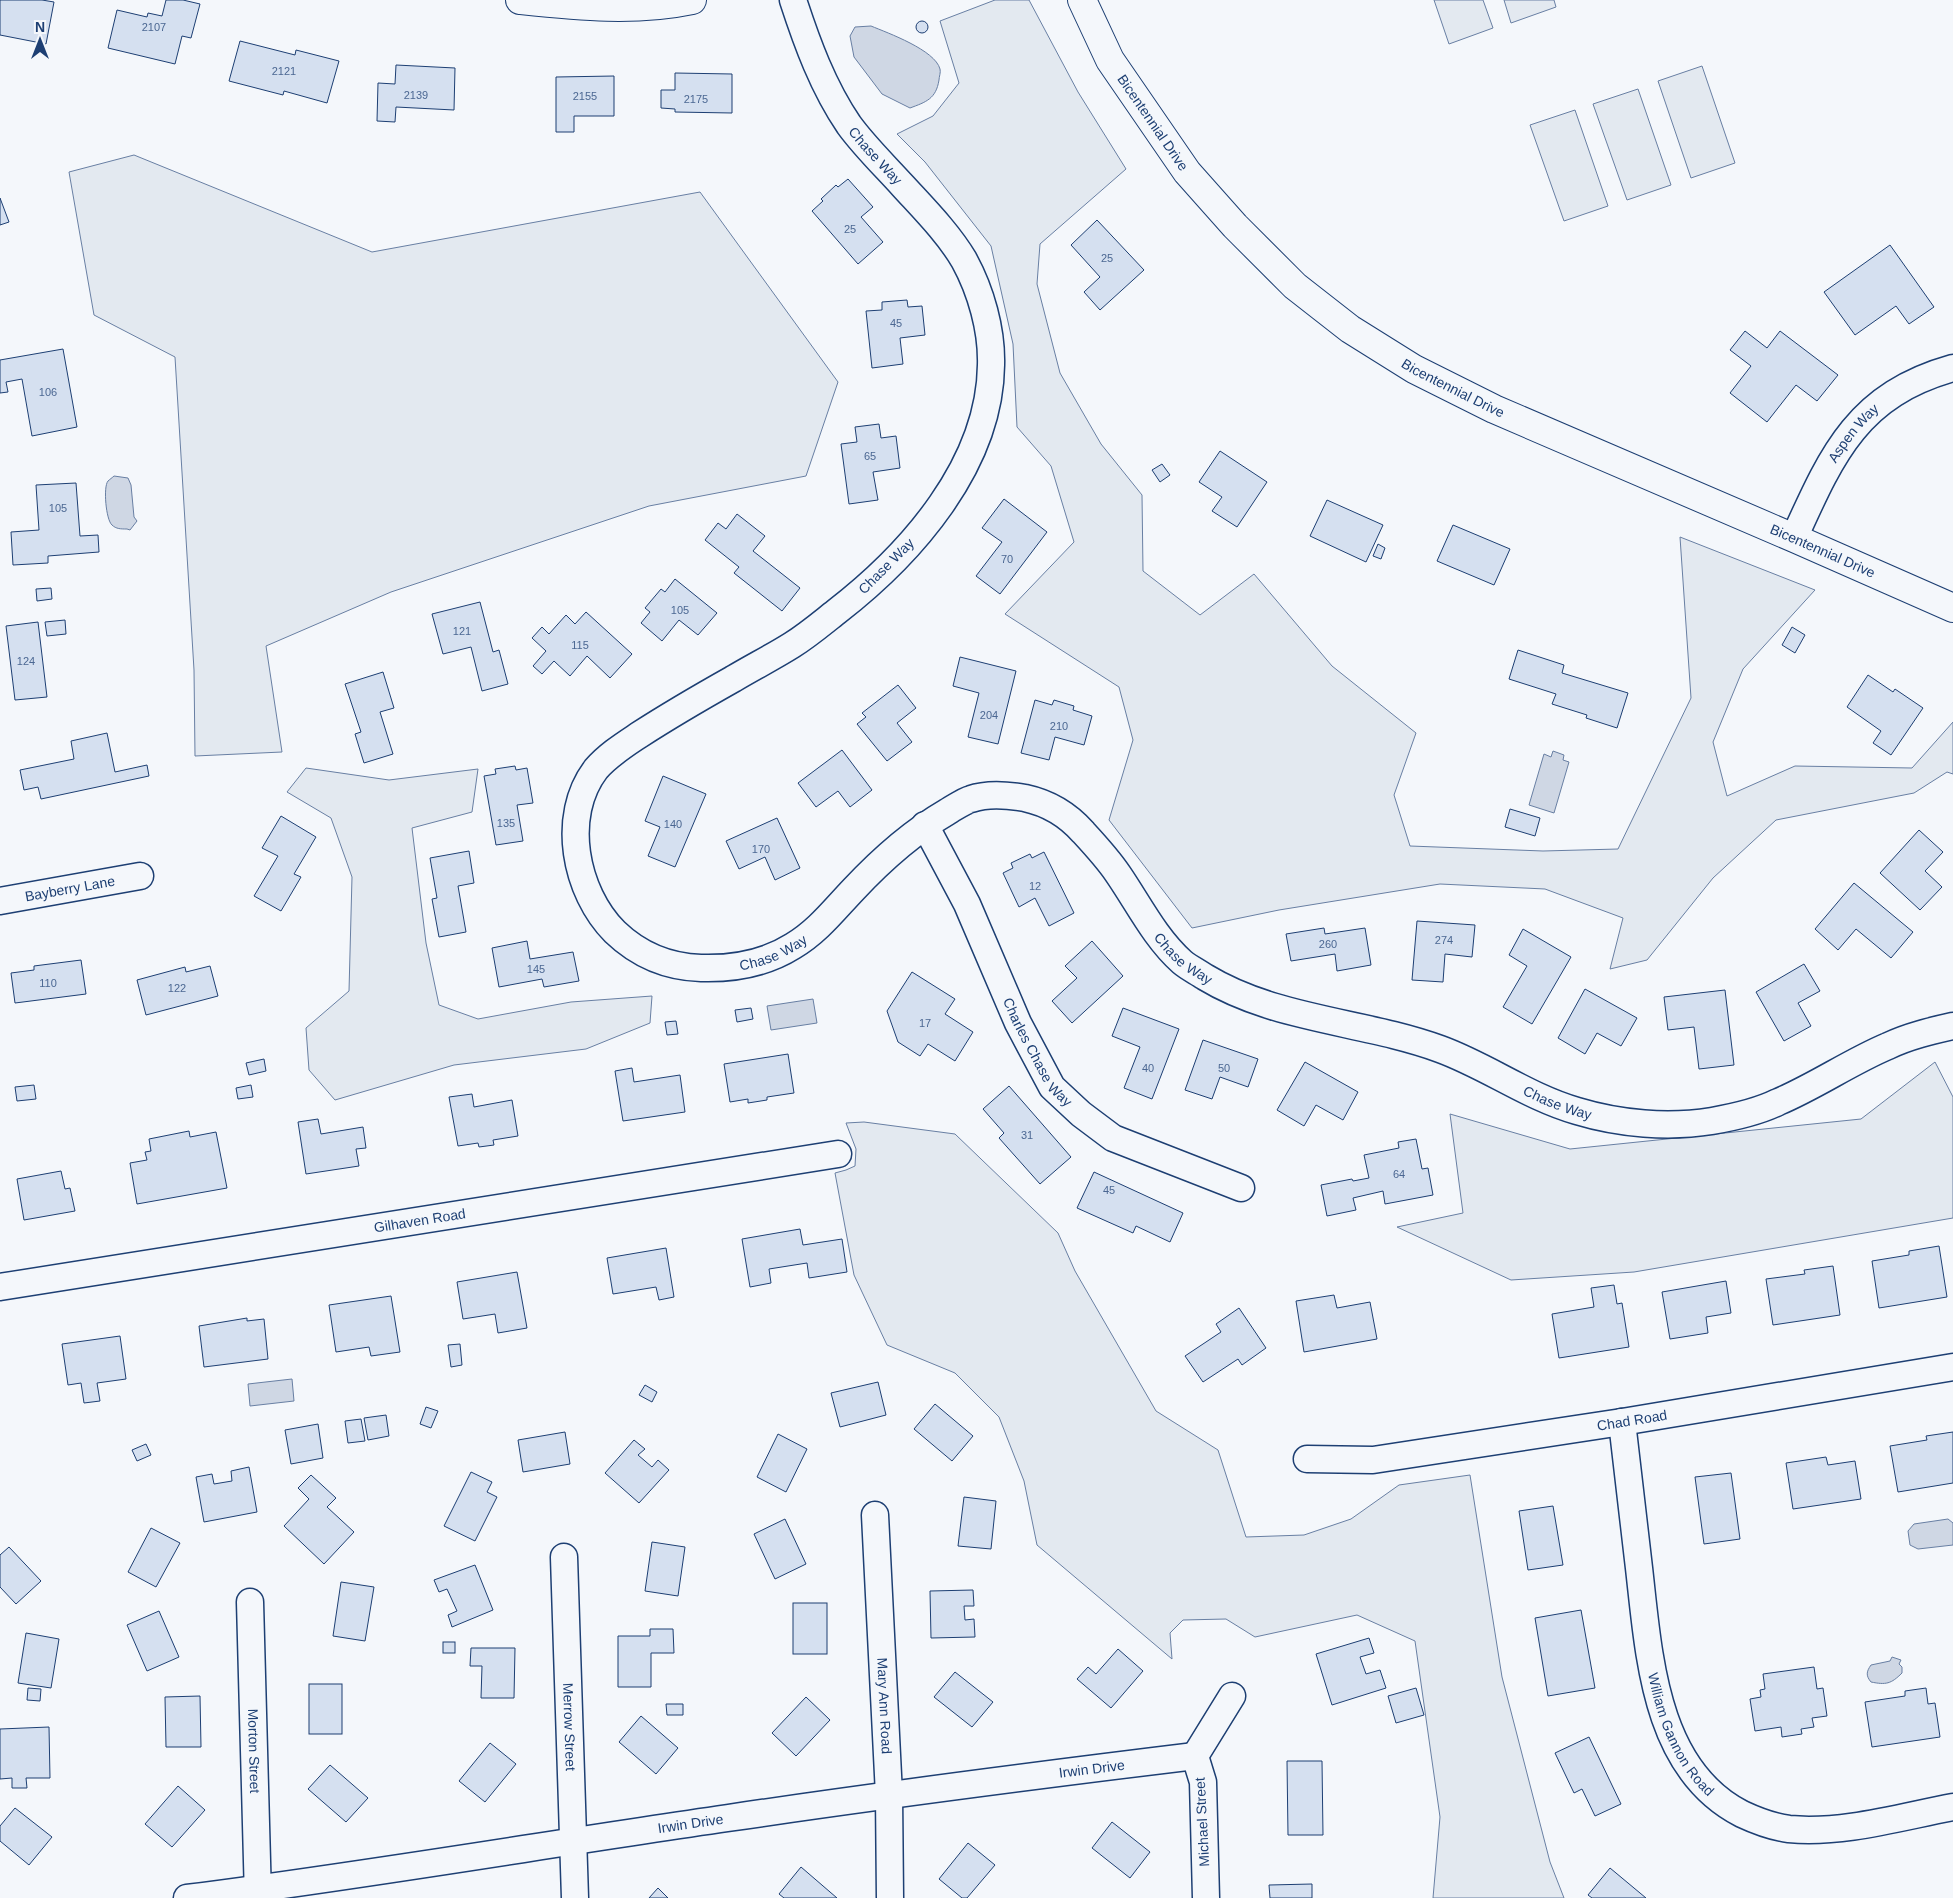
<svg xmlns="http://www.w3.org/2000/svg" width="1953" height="1898" font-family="Helvetica,sans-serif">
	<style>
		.green { fill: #e3e9f0; stroke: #687fa3 }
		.water { fill: #cfd7e4; stroke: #687fa3 }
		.building { fill: #d5e0f0; stroke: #1d3f73 }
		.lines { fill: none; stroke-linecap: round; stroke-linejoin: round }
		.street-casing { stroke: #1d3f73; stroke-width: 29 }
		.secondary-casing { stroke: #1d3f73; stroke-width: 30 }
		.street { stroke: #f4f7fb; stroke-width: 26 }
		.secondary { stroke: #f4f7fb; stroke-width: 28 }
		.labels { text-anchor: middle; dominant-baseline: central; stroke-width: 4; stroke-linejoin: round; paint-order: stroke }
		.number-label { font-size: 11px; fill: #4b6792 }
		.street-label { font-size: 14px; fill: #1d3f73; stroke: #f4f7fb }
	</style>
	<rect width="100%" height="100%" fill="#f4f7fb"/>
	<g class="green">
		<polygon points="995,0 1029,0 1078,92 1126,169 1040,244 1037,284 1060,373 1101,444 1142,495 1143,571 1200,615 1254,574 1332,666 1416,733 1394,795 1410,846 1543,851 1618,849 1691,698 1680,537 1815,590 1743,669 1713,742 1727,796 1795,766 1912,768 1953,722 1953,774 1947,772 1914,793 1776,820 1713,878 1647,960 1610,969 1623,918 1545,889 1440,884 1279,910 1192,928 1109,820 1133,740 1119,687 1005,614 1074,542 1051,466 1017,427 1013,344 991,246 925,162 897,134 933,116 959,83 940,21"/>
		<polygon points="1434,0 1483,0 1493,28 1449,44"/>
		<polygon points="1504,0 1554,0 1556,7 1511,23"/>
		<polygon points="1702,66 1735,163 1691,178 1658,81"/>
		<polygon points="1638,89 1671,185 1627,200 1593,104"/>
		<polygon points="1575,110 1608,206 1564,221 1530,125"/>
		<polygon points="134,155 372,252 700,192 838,382 806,476 649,506 391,592 266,646 282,752 195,756 194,670 175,357 94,315 69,172"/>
		<polygon points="306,768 389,780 478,769 472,812 412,828 426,943 439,1005 478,1019 571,1002 652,996 650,1023 586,1049 454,1065 335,1100 309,1070 306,1028 349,991 352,877 331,818 287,792"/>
		<polygon points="1935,1062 1953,1097 1953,1218 1634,1272 1511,1280 1397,1227 1463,1213 1450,1114 1570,1149 1861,1119"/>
		<polygon points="864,1122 955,1134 1058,1233 1075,1271 1156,1411 1218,1450 1246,1537 1304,1535 1351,1519 1399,1485 1470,1475 1502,1677 1550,1862 1564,1898 1433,1898 1440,1817 1415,1641 1357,1615 1255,1637 1226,1619 1183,1620 1170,1633 1172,1659 1037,1545 1024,1481 999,1417 955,1373 887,1345 854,1275 835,1173 846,1170 855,1166 856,1149 846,1123"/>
	</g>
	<g class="water">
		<path d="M871 26C888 33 935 50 940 69 941 72 939 77 939 80 936 99 926 102 910 108L882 94 854 57 850 36 855 27Z"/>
		<path d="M114 476 128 478 131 485 134 517 137 521 130 530 127 529C121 529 116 529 112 525 106 520 103 487 108 481 109 480 113 477 114 476Z"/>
		<polygon points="1553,751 1564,755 1563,760 1569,762 1554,813 1529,805 1544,754 1551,757"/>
		<polygon points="813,999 817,1023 771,1030 767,1006"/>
		<polygon points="292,1379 294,1401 250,1406 248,1384"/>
		<polygon points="1948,1519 1953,1523 1953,1545 1918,1549 1910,1545 1908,1531 1914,1524"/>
		<path d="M1892 1657 1901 1660 1899 1664 1902 1667V1673C1891 1684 1886 1685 1871 1682 1866 1676 1866 1672 1871 1665L1890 1661Z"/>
	</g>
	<g class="building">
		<polygon points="0,0 42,0 54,2 46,44 0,35"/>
		<polygon points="166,0 183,0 200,4 191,38 182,36 175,64 108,48 117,10 147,17 148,13 162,16"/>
		<circle cx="922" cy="27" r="6"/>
		<polygon points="240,41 295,55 296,50 339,61 327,103 284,91 283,95 229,81"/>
		<polygon points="396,65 455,68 454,110 396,107 395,122 377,121 378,83 395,84"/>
		<polygon points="675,73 732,74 732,113 675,112 675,109 661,108 661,90 675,90"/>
		<polygon points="614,76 614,116 574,116 574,132 556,132 556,77"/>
		<polygon points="848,179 873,207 861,217 883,242 858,264 812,211 823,201 821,199 836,185 838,187"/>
		<polygon points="0,198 9,222 0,225"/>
		<polygon points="1097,220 1144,270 1100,310 1084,292 1100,277 1071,245"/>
		<polygon points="1890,245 1934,307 1909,324 1896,306 1855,335 1824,292"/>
		<polygon points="907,300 908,307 922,306 925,335 900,338 903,364 872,368 866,311 882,310 882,302"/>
		<polygon points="1745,331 1767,348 1780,331 1838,375 1817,401 1796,385 1767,422 1730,393 1751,366 1730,350"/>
		<polygon points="63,349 77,427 32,436 22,379 6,382 8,392 0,393 0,360"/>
		<polygon points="879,424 881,438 896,436 900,468 873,472 878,500 849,504 841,444 857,442 855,427"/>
		<polygon points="1220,451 1267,482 1237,527 1212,511 1222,497 1199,482"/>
		<polygon points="1162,464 1170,475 1160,482 1152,470"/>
		<polygon points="76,483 80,536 98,535 99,552 48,556 48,563 13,565 11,532 39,530 36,485"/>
		<polygon points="1004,499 1047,532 1000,594 976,576 1002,542 982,528"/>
		<polygon points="1327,500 1383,525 1366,562 1310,536"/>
		<polygon points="737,514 765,536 753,551 800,588 782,611 734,573 739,567 705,540 718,523 726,529"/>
		<polygon points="1453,525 1510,549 1494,585 1437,561"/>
		<polygon points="1378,544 1385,548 1381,559 1373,556"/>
		<polygon points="675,579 717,613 698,635 679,620 662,641 641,623 650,612 645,608 661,589 665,592"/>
		<polygon points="51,588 52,599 37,601 36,589"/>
		<polygon points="480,602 493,652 499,650 508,684 482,691 471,647 443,654 432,614"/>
		<polygon points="586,612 632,654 610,678 587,656 570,676 554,661 542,674 533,666 546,651 532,638 542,627 549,634 566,615 575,624"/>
		<polygon points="65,620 66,634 47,636 45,622"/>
		<polygon points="38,622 47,697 15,700 6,626"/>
		<polygon points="1792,627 1805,635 1795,653 1782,645"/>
		<polygon points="1518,650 1564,665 1562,673 1628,693 1617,728 1586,718 1587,715 1552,704 1556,694 1509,679"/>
		<polygon points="960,657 1016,671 998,744 968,737 979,693 953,686"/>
		<polygon points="383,672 394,708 380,712 393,754 364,763 355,734 361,732 345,684"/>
		<polygon points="1868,675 1893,692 1895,689 1923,708 1891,755 1873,743 1881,731 1847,707"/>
		<polygon points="898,685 916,708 897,723 912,742 887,761 857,724 866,717 862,713"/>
		<polygon points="1035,700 1052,705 1054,700 1074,706 1073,710 1092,716 1084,745 1055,737 1049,760 1021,753"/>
		<polygon points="107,733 115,772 147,765 149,776 41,799 38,787 24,790 20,770 74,759 71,741"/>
		<polygon points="842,750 872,790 850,807 838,791 816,807 798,783"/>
		<polygon points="515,766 516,770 527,768 533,803 517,805 523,841 496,845 484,776 496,774 495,769"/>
		<polygon points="663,776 706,794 675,867 648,856 660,827 645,821"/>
		<polygon points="1510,809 1540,818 1535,836 1505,827"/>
		<polygon points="281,816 316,837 294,874 301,877 281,911 254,896 278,856 262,848"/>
		<polygon points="777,818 800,868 775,880 765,857 739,869 726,841"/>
		<polygon points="1919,830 1943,852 1925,871 1942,887 1920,910 1880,873"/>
		<polygon points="469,851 474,883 458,886 466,932 439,937 432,899 437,898 430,858"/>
		<polygon points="1044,852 1074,913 1049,926 1035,898 1019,907 1003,873 1013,868 1011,863 1030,854 1032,858"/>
		<polygon points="1854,883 1913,932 1891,958 1856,929 1838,950 1815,929"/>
		<polygon points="1417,921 1475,925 1472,957 1445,954 1443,982 1412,980"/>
		<polygon points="1324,928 1325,934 1365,928 1371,965 1337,971 1335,954 1291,961 1286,934"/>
		<polygon points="1523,929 1571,957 1532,1024 1503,1007 1527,966 1509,955"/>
		<polygon points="527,941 530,959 573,952 579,981 544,987 542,979 499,987 492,948"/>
		<polygon points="1092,941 1123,976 1072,1023 1052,1001 1077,978 1065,966"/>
		<polygon points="81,960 86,994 15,1003 11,973 34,970 34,966"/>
		<polygon points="1804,964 1820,991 1798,1003 1811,1026 1784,1041 1756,992"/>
		<polygon points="210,966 218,996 146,1015 137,980 185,967 186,972"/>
		<polygon points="912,972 955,999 945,1014 973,1032 955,1061 928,1044 920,1056 898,1042 887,1011"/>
		<polygon points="1585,989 1637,1018 1621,1046 1597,1033 1585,1054 1558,1038"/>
		<polygon points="1725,990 1734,1065 1699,1069 1694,1027 1668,1030 1664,997"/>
		<polygon points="751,1008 753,1019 737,1022 735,1010"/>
		<polygon points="1123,1008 1179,1029 1152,1099 1124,1088 1140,1047 1112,1036"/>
		<polygon points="676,1021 678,1034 667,1035 665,1022"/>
		<polygon points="1203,1040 1258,1059 1248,1087 1220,1077 1212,1099 1185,1090"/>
		<polygon points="788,1054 794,1093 767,1097 767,1100 748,1103 748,1099 730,1102 724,1064"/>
		<polygon points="264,1059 266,1071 249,1075 246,1063"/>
		<polygon points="1305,1062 1358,1092 1343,1120 1316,1105 1304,1126 1277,1110"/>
		<polygon points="632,1068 634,1082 680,1075 685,1112 623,1121 615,1071"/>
		<polygon points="34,1085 36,1099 17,1101 15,1087"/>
		<polygon points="251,1085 253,1097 238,1099 236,1088"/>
		<polygon points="1009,1086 1071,1157 1040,1184 999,1138 1004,1133 983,1109"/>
		<polygon points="472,1094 474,1107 512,1100 518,1136 493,1140 494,1145 479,1147 478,1143 458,1146 449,1097"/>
		<polygon points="318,1119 321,1134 363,1127 366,1148 356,1149 359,1166 306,1174 298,1122"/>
		<polygon points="189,1131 190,1137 216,1132 227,1188 137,1204 130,1163 147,1160 145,1152 151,1151 149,1139"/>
		<polygon points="1416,1139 1422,1169 1428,1168 1433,1195 1385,1204 1383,1191 1353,1198 1356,1210 1327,1216 1321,1185 1352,1179 1353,1181 1369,1178 1364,1155 1399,1148 1398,1142"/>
		<polygon points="61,1171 65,1189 70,1188 75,1211 24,1220 17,1179"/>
		<polygon points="1094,1172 1183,1213 1170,1242 1136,1226 1133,1233 1077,1208"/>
		<polygon points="800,1229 803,1245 842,1239 847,1272 809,1278 807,1263 769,1269 771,1283 750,1287 742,1239"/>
		<polygon points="1939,1246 1947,1297 1879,1308 1872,1261 1909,1255 1909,1251"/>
		<polygon points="666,1248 674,1297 659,1300 656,1287 613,1294 607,1258"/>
		<polygon points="1833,1266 1840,1315 1773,1325 1766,1279 1805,1274 1804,1270"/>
		<polygon points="517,1272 527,1328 498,1333 495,1314 463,1319 457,1282"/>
		<polygon points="1726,1281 1731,1313 1706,1317 1708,1333 1670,1339 1662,1292"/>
		<polygon points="1614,1285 1617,1304 1622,1303 1629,1347 1559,1358 1552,1314 1594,1307 1591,1288"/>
		<polygon points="1334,1295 1337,1308 1370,1302 1377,1339 1304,1352 1296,1301"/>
		<polygon points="391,1296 400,1352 371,1356 369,1347 336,1352 329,1305"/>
		<polygon points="1239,1308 1266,1348 1242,1365 1238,1359 1203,1382 1185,1356 1221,1332 1216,1324"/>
		<polygon points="247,1318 247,1321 264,1319 268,1359 204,1367 199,1326"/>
		<polygon points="120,1336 126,1379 97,1383 100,1401 84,1403 81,1383 68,1385 62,1344"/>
		<polygon points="460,1344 462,1365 451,1367 448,1345"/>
		<polygon points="878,1382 886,1415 840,1427 831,1393"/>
		<polygon points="645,1385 657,1392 652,1402 639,1395"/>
		<polygon points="935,1404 973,1436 952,1461 914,1429"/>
		<polygon points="426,1407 438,1411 431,1428 420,1424"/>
		<polygon points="386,1415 389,1436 368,1440 364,1418"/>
		<polygon points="361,1419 365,1441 348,1443 345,1421"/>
		<polygon points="318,1424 323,1458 291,1464 285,1430"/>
		<polygon points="565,1432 570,1464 523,1472 518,1440"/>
		<polygon points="1953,1432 1953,1483 1898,1492 1890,1446 1927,1440 1926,1436"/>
		<polygon points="778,1434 807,1449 786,1492 757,1477"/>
		<polygon points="634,1440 645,1449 638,1455 652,1467 658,1460 669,1470 639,1503 605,1473"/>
		<polygon points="146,1444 151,1455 137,1461 132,1450"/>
		<polygon points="1826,1457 1828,1465 1855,1461 1861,1499 1793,1509 1786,1463"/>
		<polygon points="249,1467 257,1512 204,1522 196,1477 212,1474 214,1484 232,1481 231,1471"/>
		<polygon points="471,1472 492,1482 487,1492 497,1497 475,1541 444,1526"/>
		<polygon points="1731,1473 1740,1539 1704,1544 1695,1477"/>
		<polygon points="311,1475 336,1498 327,1507 354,1532 324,1564 284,1526 309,1499 298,1488"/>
		<polygon points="964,1497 996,1501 991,1549 958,1546"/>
		<polygon points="1553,1506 1563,1565 1528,1570 1519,1511"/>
		<polygon points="785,1519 806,1564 775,1579 754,1534"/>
		<polygon points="151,1528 180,1543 156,1587 128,1572"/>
		<polygon points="652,1542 685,1547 678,1596 645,1591"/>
		<polygon points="9,1547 41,1581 16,1604 0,1587 0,1555"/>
		<polygon points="475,1565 493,1610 452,1627 448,1615 457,1611 447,1589 439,1592 434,1580"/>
		<polygon points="341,1582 374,1587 365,1641 333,1636"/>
		<polygon points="973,1590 974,1606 964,1606 965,1620 974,1619 975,1637 931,1638 930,1591"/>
		<rect x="793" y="1603" width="34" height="51"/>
		<polygon points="1581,1610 1595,1688 1548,1696 1535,1618"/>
		<polygon points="159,1611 179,1657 147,1671 127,1625"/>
		<polygon points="650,1629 673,1629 674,1653 651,1653 651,1687 618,1687 618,1636 650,1636"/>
		<polygon points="26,1633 59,1639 51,1688 18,1683"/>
		<polygon points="1369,1638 1374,1653 1360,1657 1366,1674 1380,1670 1386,1688 1332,1705 1316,1654"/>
		<rect x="443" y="1642" width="12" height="11"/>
		<polygon points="471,1648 515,1648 514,1698 481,1698 482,1666 470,1666"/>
		<polygon points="1118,1649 1143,1671 1111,1708 1077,1679 1088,1667 1096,1674"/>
		<polygon points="1814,1667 1817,1689 1823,1688 1827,1716 1812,1718 1814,1727 1801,1729 1802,1734 1782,1737 1781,1727 1755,1731 1750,1699 1761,1697 1760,1690 1765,1689 1763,1674"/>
		<polygon points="955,1672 993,1702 972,1727 934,1697"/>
		<rect x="309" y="1684" width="33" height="50"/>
		<polygon points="28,1688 41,1689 40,1701 27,1700"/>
		<polygon points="1416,1688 1424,1715 1396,1723 1388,1696"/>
		<polygon points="1926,1688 1928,1704 1935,1703 1940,1737 1872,1747 1865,1702 1905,1696 1905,1691"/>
		<polygon points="200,1696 201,1747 166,1747 165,1697"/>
		<polygon points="806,1697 830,1720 796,1756 772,1733"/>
		<polygon points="666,1704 683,1704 683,1715 667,1715"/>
		<polygon points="641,1716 678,1748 656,1774 619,1742"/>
		<polygon points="49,1727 50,1778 26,1778 27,1788 12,1788 12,1778 0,1779 0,1729"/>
		<polygon points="1589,1737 1621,1804 1595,1816 1582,1789 1574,1793 1555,1753"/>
		<polygon points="490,1743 516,1764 485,1802 459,1781"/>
		<polygon points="1287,1761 1322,1761 1323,1835 1288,1835"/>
		<polygon points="330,1765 368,1798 346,1822 308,1789"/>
		<polygon points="178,1786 205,1810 172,1847 145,1824"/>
		<polygon points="15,1808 52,1837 29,1865 0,1841 0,1826"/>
		<polygon points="1112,1822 1150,1852 1130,1878 1092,1848"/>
		<polygon points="968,1843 995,1865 967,1898 962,1898 939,1879"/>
		<polygon points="801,1867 837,1898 784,1898 779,1894"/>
		<polygon points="1610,1868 1646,1898 1592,1898 1588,1895"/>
		<polygon points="1312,1884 1312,1898 1270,1898 1269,1885"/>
		<polygon points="658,1888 668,1898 649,1898"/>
	</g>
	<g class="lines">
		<g class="street-casing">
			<g id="street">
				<path id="s1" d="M793 0C807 43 823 87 849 125 865 147 885 166 903 186 924 209 948 233 964 260 981 291 992 330 991 365 990 465 911 554 836 612 822 623 808 635 792 645 773 657 753 667 733 679 701 697 670 715 639 735 624 745 608 755 596 769 560 816 575 892 615 932 639 955 668 967 701 968 733 969 766 963 793 946 817 932 834 910 853 890 881 860 911 833 947 812 950 810 968 799 971 799 988 793 1008 795 1025 798 1048 803 1067 814 1083 832 1095 845 1108 859 1118 874 1138 903 1155 938 1182 962 1189 968 1198 972 1205 977 1276 1020 1363 1021 1440 1049 1487 1066 1528 1097 1577 1111 1620 1124 1668 1128 1712 1121 1735 1117 1758 1112 1778 1102 1816 1086 1850 1062 1888 1046 1909 1036 1931 1031 1953 1026"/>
				<path id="s2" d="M1794 538C1832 454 1857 395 1953 368"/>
				<path id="s3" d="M925 825 967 904 1018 1023 1052 1087 1081 1114 1113 1138 1241 1188"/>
				<path id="s4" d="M0 901 140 876"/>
				<path id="s5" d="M0 1287 838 1154"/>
				<path id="s6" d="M1622 1422C1628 1471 1633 1519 1639 1568 1649 1655 1654 1769 1742 1814 1757 1821 1773 1827 1789 1829 1843 1834 1900 1817 1953 1807"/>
				<path id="s7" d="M1307 1459 1373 1460 1622 1422 1953 1367"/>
				<path id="s8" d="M875 1515 889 1795 890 1898"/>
				<path id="s9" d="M564 1557 575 1898"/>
				<path id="s10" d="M250 1602 258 1898"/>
				<path id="s11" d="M187 1898C368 1875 548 1844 728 1818 884 1795 1039 1775 1195 1756"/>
				<polyline points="1206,1898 1203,1782 1195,1756 1232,1696"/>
			</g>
		</g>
		<g class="secondary-casing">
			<g id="secondary">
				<path d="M520 0C578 6 635 12 692 0"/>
				<path id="s12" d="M1082 0 1110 60 1187 172 1235 226 1295 286 1350 329 1414 369 1494 409 1794 538 1953 608"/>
			</g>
		</g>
		<use href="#street" class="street"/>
		<use href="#secondary" class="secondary"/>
	</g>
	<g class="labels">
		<g class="number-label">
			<text x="154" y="27">2107</text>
			<text x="284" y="71">2121</text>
			<text x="416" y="95">2139</text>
			<text x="585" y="96">2155</text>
			<text x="696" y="99">2175</text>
			<text x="850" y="229">25</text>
			<text x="1107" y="258">25</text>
			<text x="896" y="323">45</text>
			<text x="48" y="392">106</text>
			<text x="870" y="456">65</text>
			<text x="58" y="508">105</text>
			<text x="1007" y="559">70</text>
			<text x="680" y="610">105</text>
			<text x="462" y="631">121</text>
			<text x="580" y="645">115</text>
			<text x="26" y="661">124</text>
			<text x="989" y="715">204</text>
			<text x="1059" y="726">210</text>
			<text x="506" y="823">135</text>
			<text x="673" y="824">140</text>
			<text x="761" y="849">170</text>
			<text x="1035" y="886">12</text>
			<text x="1444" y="940">274</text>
			<text x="1328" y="944">260</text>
			<text x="536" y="969">145</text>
			<text x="48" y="983">110</text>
			<text x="177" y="988">122</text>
			<text x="925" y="1023">17</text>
			<text x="1148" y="1068">40</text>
			<text x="1224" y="1068">50</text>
			<text x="1027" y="1135">31</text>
			<text x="1399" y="1174">64</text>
			<text x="1109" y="1190">45</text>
		</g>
		<g class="street-label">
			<text stroke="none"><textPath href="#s12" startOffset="142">Bicentennial Drive</textPath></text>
			<text stroke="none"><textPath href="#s1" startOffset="178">Chase Way</textPath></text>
			<text stroke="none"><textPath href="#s12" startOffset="548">Bicentennial Drive</textPath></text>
			<text stroke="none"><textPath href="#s2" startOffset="121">Aspen Way</textPath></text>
			<text stroke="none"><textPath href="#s12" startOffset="952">Bicentennial Drive</textPath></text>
			<text transform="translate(886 566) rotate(-45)">Chase Way</text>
			<text stroke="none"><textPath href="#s4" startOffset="71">Bayberry Lane</textPath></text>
			<text stroke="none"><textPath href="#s1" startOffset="1361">Chase Way</textPath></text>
			<text stroke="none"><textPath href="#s1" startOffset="1900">Chase Way</textPath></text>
			<text stroke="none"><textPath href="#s3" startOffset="254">Charles Chase Way</textPath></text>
			<text stroke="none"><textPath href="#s1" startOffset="2305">Chase Way</textPath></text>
			<text stroke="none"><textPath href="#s5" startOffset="425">Gilhaven Road</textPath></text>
			<text stroke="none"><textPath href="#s7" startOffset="328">Chad Road</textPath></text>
			<text stroke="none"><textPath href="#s8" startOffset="191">Mary Ann Road</textPath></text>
			<text stroke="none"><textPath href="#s9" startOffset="170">Merrow Street</textPath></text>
			<text stroke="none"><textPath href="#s6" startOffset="321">William Gannon Road</textPath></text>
			<text stroke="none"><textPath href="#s10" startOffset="149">Morton Street</textPath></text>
			<text stroke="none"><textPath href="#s11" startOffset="914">Irwin Drive</textPath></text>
			<text transform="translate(1202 1822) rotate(-93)">Michael Street</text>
			<text stroke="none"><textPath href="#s11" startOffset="509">Irwin Drive</textPath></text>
		</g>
	</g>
	<g transform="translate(40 40)" stroke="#f4f7fb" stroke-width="4" paint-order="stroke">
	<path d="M0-4L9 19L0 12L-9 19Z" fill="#1d3f73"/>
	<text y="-8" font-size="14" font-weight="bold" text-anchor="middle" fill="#1d3f73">N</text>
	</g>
</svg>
